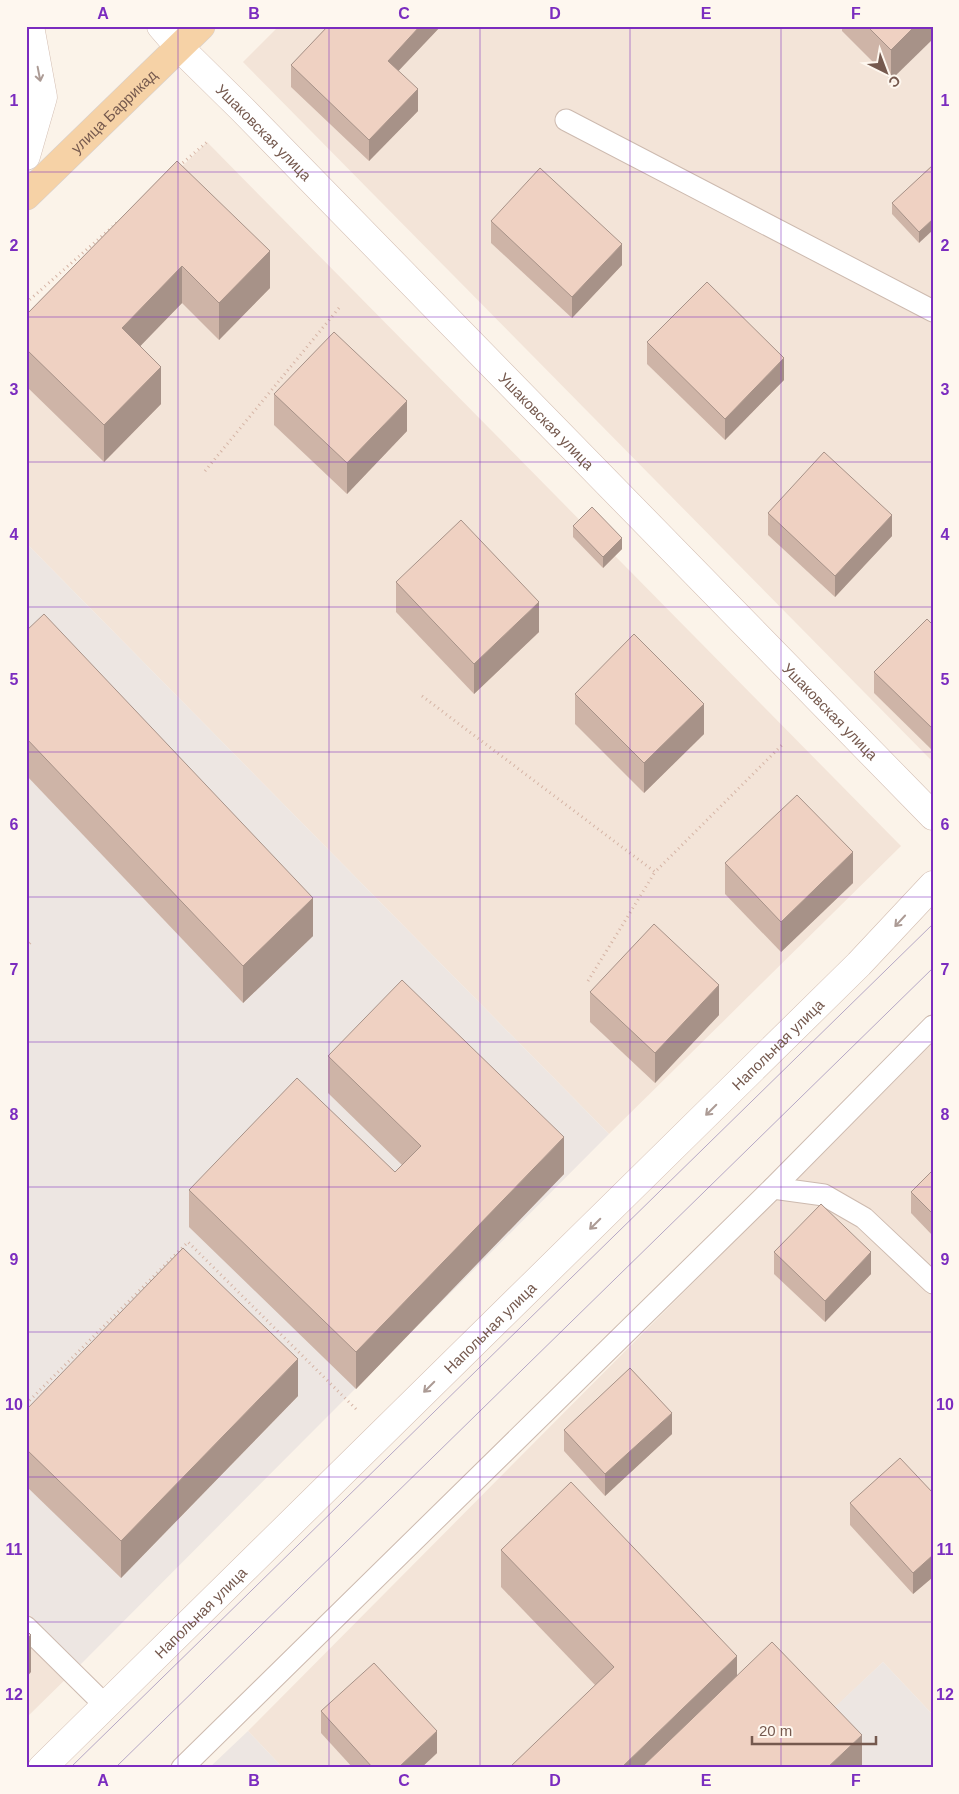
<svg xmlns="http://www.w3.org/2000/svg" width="959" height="1794" font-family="Helvetica,sans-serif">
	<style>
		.residential { fill: #f3e4d8 }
		.industrial { fill: #ede6e2 }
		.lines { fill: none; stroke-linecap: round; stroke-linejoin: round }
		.lane-casing { stroke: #cdbaaf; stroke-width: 23 }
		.secondary-casing { stroke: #d2bcb0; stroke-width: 29 }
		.primary-casing { stroke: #d8d1cd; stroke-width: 29 }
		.path { stroke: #d5b4a5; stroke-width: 3; stroke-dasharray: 1 4; stroke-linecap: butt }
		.lane { stroke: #fff; stroke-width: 21 }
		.secondary { stroke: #fff; stroke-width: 28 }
		.primary { stroke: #f6d2a6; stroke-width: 28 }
		.tram { stroke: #b5a7c5; stroke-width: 1 }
		.wall { fill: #ceb4a7 }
		.shaded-wall { fill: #a79288 }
		.building { fill: #efd1c2; stroke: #a79288 }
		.oneway { stroke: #ac9b95 }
		.grid { fill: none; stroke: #7b2cbf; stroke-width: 1; stroke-opacity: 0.55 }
		.labels { text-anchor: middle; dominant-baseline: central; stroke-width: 4.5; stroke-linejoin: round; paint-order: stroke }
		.street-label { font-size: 15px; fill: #75594e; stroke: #fef7ef }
		.neatline { fill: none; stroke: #7b2cbf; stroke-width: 2 }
		.grid-label { font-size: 16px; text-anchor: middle; font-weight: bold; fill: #7b2cbf }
	</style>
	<rect width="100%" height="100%" fill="#fbf3e9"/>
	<g class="residential">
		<polygon points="279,26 933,26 933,762 243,62"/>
		<polygon points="207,142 901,846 609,1134 26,543 26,319"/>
		<polygon points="933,1041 933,1715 883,1662 806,1735 644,1768 283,1768 248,1731"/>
		<polygon points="26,1611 80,1665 26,1718"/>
	</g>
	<g class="industrial">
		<polygon points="26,543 609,1134 80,1665 26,1611"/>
		<polygon points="883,1662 933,1715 933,1768 644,1768 806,1734"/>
		<polygon points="248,1731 283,1768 209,1768"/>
	</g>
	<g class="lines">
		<g class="lane-casing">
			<g id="lane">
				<polyline points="566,120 933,311"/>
				<polyline points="773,1188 824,1195 864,1218 933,1283"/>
				<polyline points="26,1627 106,1706"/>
				<polyline points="182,1768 773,1188 933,1026"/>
			</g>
		</g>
		<g class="secondary-casing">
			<g id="secondary">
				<path id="s1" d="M161 26 180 48 242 109 933 816"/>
				<polyline points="26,156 43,97 30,26"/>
				<path id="s2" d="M42 1768 859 964 933 885"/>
			</g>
		</g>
		<g class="primary-casing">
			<g id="primary">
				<path id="s3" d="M26 196 201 26"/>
			</g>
		</g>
		<g class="path">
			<polyline points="179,166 207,142"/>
			<polyline points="26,303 119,221"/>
			<polyline points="205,471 339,308"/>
			<polyline points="422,696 655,872 783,744"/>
			<polyline points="26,947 32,941"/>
			<polyline points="588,981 655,872"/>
			<polyline points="26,1404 188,1242 356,1409"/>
		</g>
		<use href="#lane" class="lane"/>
		<use href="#secondary" class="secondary"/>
		<use href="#primary" class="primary"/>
		<g class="tram">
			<polyline points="70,1768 933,924"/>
			<polyline points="115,1768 933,968"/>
		</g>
	</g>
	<g class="wall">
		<polygon points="328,26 441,26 398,71 418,111 369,161 291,87 291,65"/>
		<polygon points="842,26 933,26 891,80 842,31"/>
		<polygon points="177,161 270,288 219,340 182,303 140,346 161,404 104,462 26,386 26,315"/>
		<polygon points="933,165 919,243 892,214 892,203"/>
		<polygon points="491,221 622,265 572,318 491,243"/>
		<polygon points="647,342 784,380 725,440 647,364"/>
		<polygon points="274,394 407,431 347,494 274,425"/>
		<polygon points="768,513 892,536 835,597 768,535"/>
		<polygon points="573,526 622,549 603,568 573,537"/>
		<polygon points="396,582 539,632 474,694 396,612"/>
		<polygon points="933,625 933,751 874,693 874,672"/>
		<polygon points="26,631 313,936 243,1003 26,775"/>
		<polygon points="575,694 704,734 644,793 575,724"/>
		<polygon points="725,863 853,883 781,952 725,894"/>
		<polygon points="590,992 719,1015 655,1083 590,1022"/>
		<polygon points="328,1056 564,1174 356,1389 189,1227 189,1190 395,1172 402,1165 328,1093"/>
		<polygon points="933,1170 933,1236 911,1213 911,1192"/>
		<polygon points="774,1252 871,1274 825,1322 774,1274"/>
		<polygon points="298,1396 121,1578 26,1486 26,1410"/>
		<polygon points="564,1430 672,1434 605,1496 564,1451"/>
		<polygon points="933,1493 933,1577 913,1594 850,1525 850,1503"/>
		<polygon points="501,1550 737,1675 862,1768 595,1685 501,1587"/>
		<polygon points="321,1711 437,1753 421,1768 353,1768 321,1733"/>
	</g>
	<g class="shaded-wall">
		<polygon points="420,26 441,26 388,82 388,61"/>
		<polygon points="915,26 933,26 933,39 891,80 891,50"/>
		<polygon points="418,89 418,111 369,161 369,140"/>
		<polygon points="933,219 933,230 919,243 919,232"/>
		<polygon points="622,244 622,265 572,318 572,297"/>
		<polygon points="270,251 270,288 219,340 219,303"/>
		<polygon points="182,266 182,303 122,365 122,328"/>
		<polygon points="784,358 784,380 725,440 725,419"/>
		<polygon points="161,367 161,404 104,462 104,425"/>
		<polygon points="407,401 407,431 347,494 347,463"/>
		<polygon points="892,515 892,536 835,597 835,576"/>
		<polygon points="622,538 622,549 603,568 603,557"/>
		<polygon points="539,602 539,632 474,694 474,664"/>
		<polygon points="704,704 704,734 644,793 644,763"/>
		<polygon points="853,852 853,883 781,952 781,922"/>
		<polygon points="313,898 313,936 243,1003 243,966"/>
		<polygon points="719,985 719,1015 655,1083 655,1053"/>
		<polygon points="564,1137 564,1174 356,1389 356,1352"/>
		<polygon points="871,1252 871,1274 825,1322 825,1301"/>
		<polygon points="298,1359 298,1396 121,1578 121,1541"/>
		<polygon points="672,1413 672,1434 605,1496 605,1474"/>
		<polygon points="933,1555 933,1577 913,1594 913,1573"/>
		<polygon points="31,1635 31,1672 26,1678 26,1640"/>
		<polygon points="737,1656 737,1693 660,1768 621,1768"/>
		<polygon points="437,1731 437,1753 421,1768 398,1768"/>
		<polygon points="862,1735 862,1768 827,1768"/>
	</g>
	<g class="building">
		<polygon points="328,26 420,26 388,61 418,89 369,140 291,65"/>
		<polygon points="867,26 915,26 891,50"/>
		<polygon points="177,161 270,251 219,303 182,266 122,328 161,367 104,425 26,349 26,315"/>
		<polygon points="933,165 933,219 919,232 892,203"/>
		<polygon points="540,168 622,244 572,297 491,221"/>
		<polygon points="707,282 784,358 725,419 647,342"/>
		<polygon points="334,332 407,401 347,463 274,394"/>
		<polygon points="824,452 892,515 835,576 768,513"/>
		<polygon points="592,507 622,538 603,557 573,526"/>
		<polygon points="461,520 539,602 474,664 396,582"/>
		<polygon points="44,614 313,898 243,966 26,738 26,631"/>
		<polygon points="927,619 933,625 933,729 874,672"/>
		<polygon points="634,634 704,704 644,763 575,694"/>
		<polygon points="797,795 853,852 781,922 725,863"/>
		<polygon points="654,924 719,985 655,1053 590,992"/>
		<polygon points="402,980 564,1137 356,1352 189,1190 297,1078 395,1172 421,1146 328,1056"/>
		<polygon points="933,1170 933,1214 911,1192"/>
		<polygon points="821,1204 871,1252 825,1301 774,1252"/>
		<polygon points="183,1248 298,1359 121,1541 26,1449 26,1410"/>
		<polygon points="630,1368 672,1413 605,1474 564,1430"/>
		<polygon points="900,1458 933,1493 933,1555 913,1573 850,1503"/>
		<polygon points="571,1482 737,1656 621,1768 509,1768 614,1667 501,1550"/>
		<polygon points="26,1630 31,1635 26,1640"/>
		<polygon points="772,1642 862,1735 827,1768 641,1768"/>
		<polygon points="374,1663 437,1731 398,1768 373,1768 321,1711"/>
	</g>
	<defs><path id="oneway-shaft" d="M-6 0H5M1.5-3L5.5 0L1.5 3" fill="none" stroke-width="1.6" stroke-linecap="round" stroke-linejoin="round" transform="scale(1.25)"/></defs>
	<g class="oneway">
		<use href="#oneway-shaft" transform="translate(39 74) rotate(79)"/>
		<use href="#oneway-shaft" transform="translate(900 921) rotate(133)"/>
		<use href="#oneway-shaft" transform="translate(711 1110) rotate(135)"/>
		<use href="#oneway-shaft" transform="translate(595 1224) rotate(135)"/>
		<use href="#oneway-shaft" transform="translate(429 1387) rotate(135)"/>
	</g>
	<path class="grid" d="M178 26V1768M329 26V1768M480 26V1768M630 26V1768M781 26V1768M26 172H933M26 317H933M26 462H933M26 607H933M26 752H933M26 897H933M26 1042H933M26 1187H933M26 1332H933M26 1477H933M26 1622H933"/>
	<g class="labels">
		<g class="street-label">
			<text stroke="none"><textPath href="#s3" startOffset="122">улица Баррикад</textPath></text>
			<text stroke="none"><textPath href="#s1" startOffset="148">Ушаковская улица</textPath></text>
			<text stroke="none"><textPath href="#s1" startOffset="552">Ушаковская улица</textPath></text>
			<text stroke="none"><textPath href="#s1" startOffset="958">Ушаковская улица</textPath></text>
			<text stroke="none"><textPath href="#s2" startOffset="1032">Напольная улица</textPath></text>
			<text stroke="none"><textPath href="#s2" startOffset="628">Напольная улица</textPath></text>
			<text stroke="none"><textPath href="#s2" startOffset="222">Напольная улица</textPath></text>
		</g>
	</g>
	<rect width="959" height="1794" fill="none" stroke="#fef7ef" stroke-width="55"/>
	<g transform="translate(886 72) rotate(138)" stroke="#fef7ef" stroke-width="4" paint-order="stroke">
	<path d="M0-4L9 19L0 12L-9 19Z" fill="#75594e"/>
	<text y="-8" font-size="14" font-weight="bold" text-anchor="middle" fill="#75594e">С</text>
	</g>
	<path d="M752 1736v8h124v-8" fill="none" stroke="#75594e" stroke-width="2.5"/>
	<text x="759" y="1736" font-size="15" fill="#75594e" stroke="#fef7ef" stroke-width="4" paint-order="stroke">20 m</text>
	<rect x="28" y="28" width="904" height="1738" class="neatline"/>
	<g class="grid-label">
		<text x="103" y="19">A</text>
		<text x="254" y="19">B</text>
		<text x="404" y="19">C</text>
		<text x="555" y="19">D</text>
		<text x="706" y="19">E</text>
		<text x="856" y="19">F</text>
		<text x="14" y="106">1</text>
		<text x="945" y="106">1</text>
		<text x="14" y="251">2</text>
		<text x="945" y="251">2</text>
		<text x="14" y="395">3</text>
		<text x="945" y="395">3</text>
		<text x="14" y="540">4</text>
		<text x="945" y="540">4</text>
		<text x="14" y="685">5</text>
		<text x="945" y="685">5</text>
		<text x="14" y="830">6</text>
		<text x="945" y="830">6</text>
		<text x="14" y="975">7</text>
		<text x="945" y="975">7</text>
		<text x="14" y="1120">8</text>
		<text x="945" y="1120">8</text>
		<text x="14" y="1265">9</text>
		<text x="945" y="1265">9</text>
		<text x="14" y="1410">10</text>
		<text x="945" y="1410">10</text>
		<text x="14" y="1555">11</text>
		<text x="945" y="1555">11</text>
		<text x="14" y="1700">12</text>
		<text x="945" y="1700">12</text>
		<text x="103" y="1786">A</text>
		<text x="254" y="1786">B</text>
		<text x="404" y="1786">C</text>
		<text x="555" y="1786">D</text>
		<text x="706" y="1786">E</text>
		<text x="856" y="1786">F</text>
	</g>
</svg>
